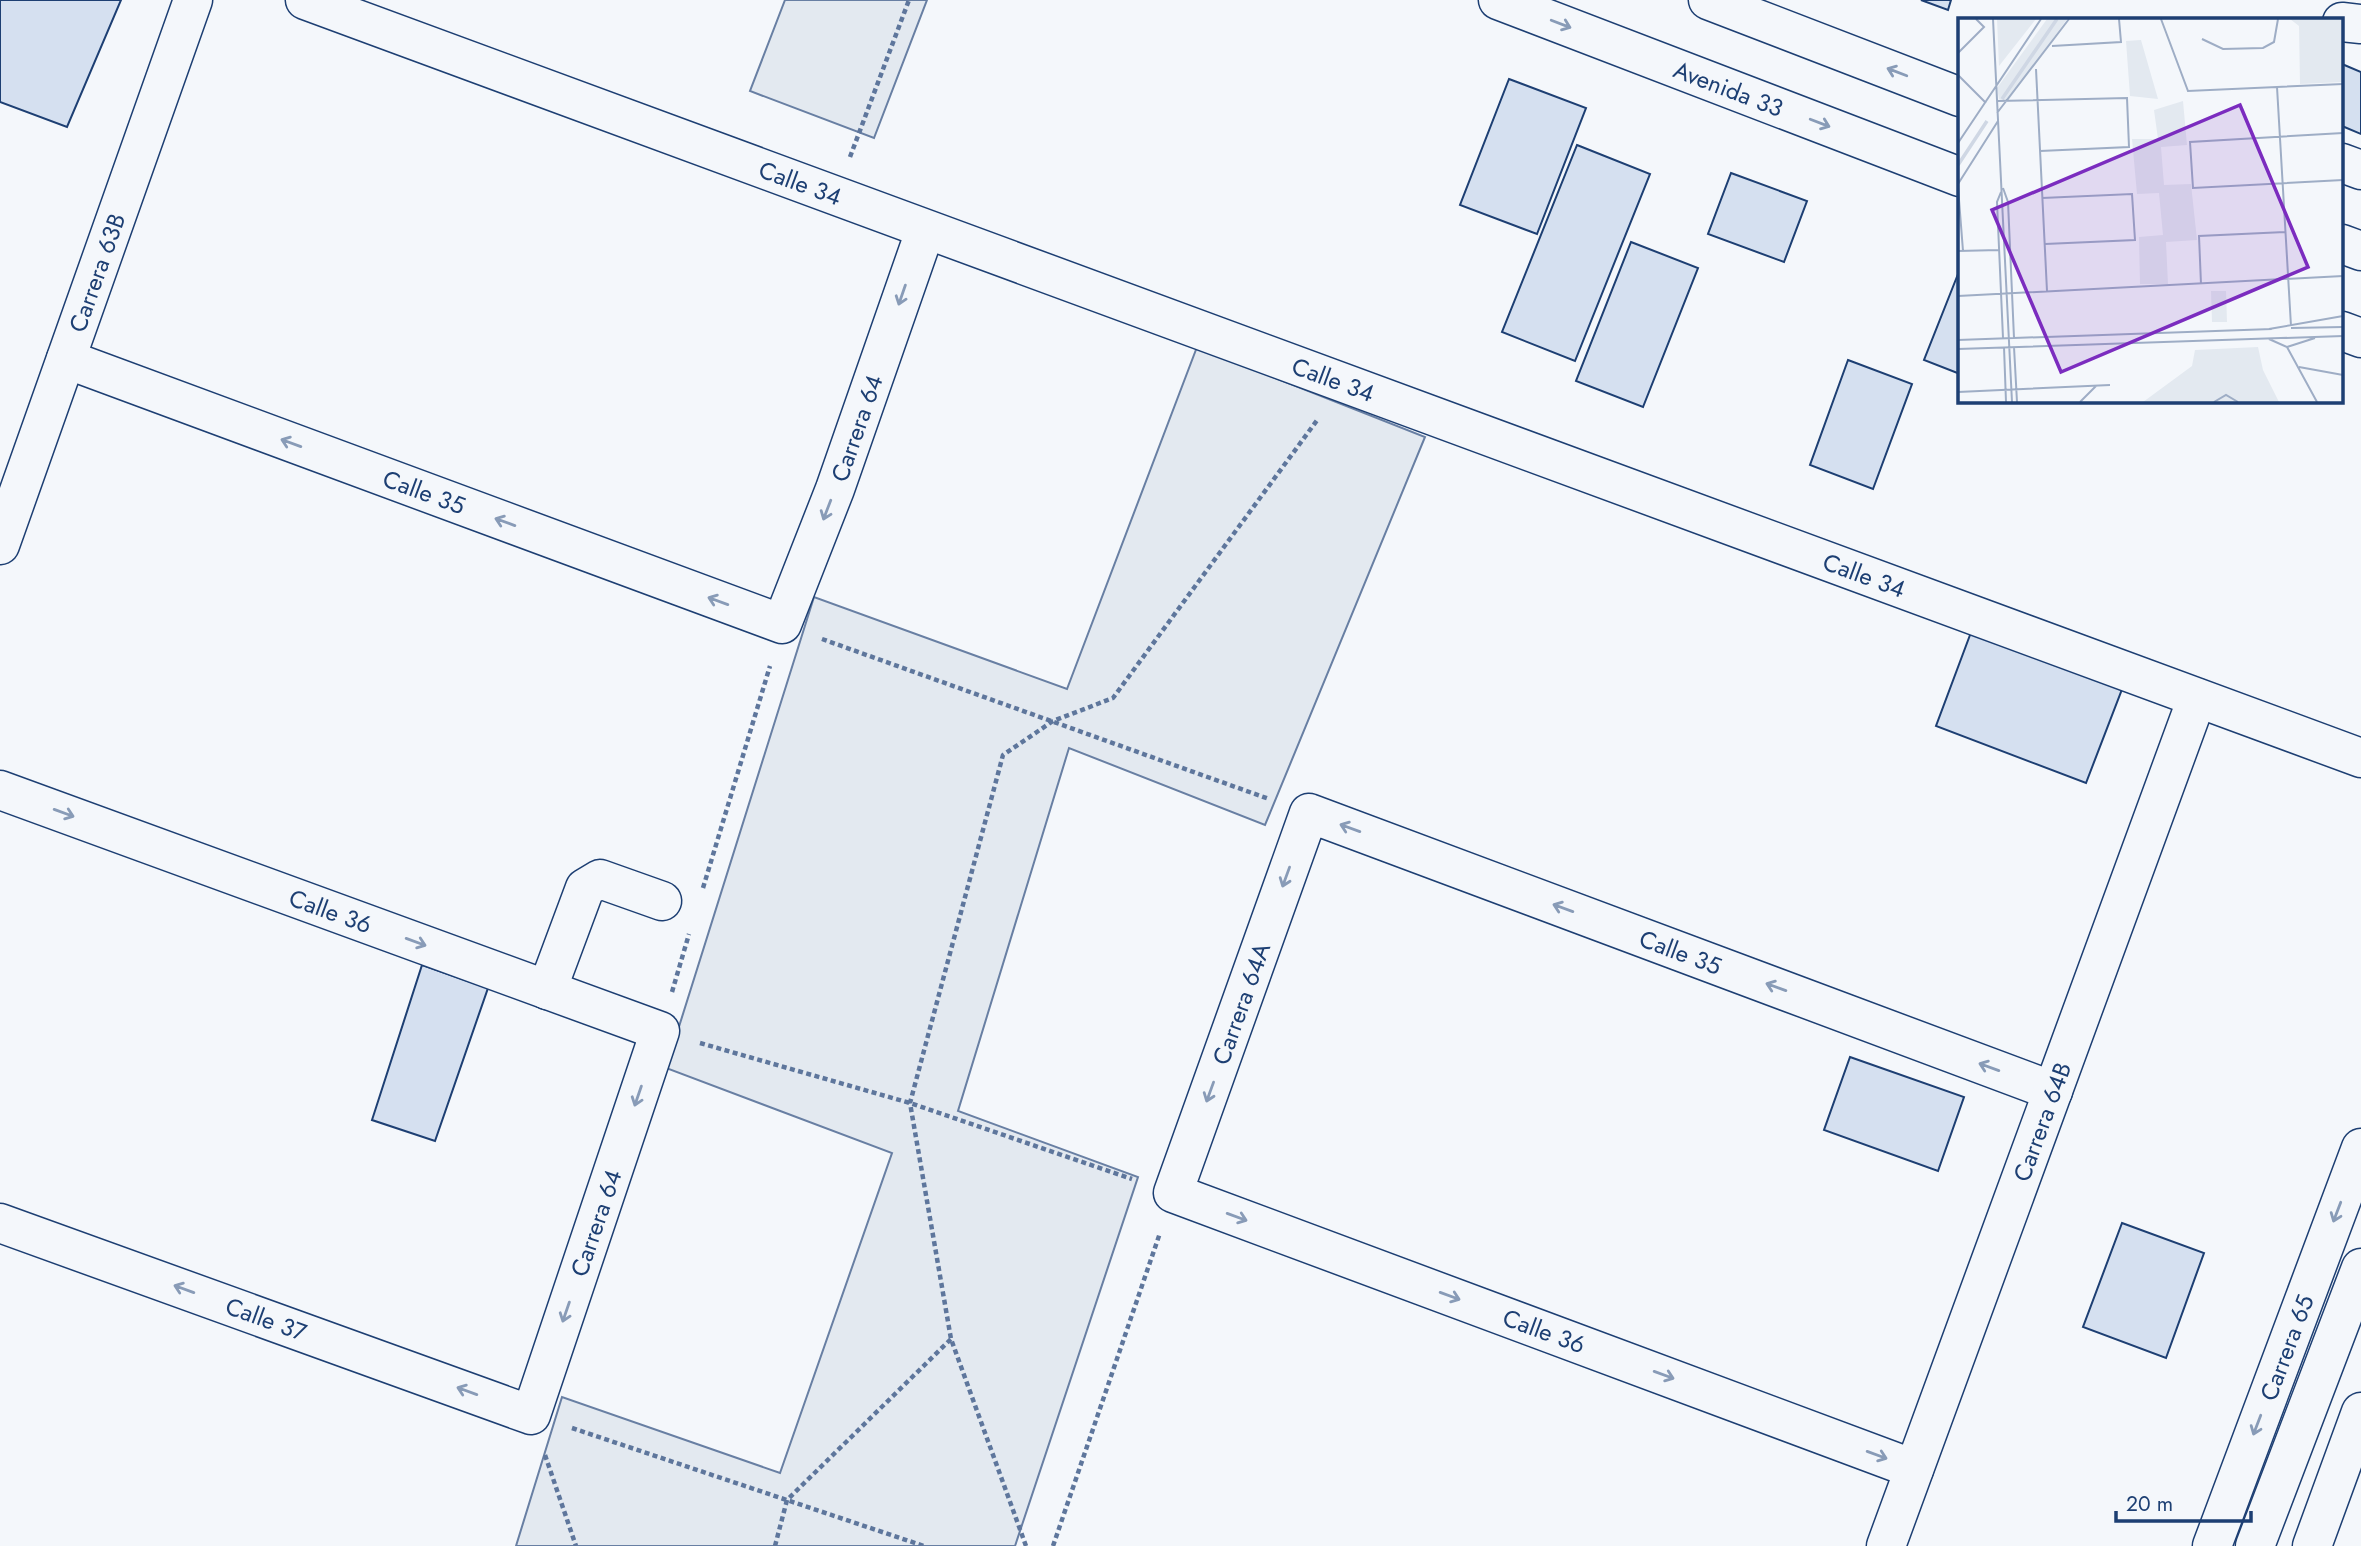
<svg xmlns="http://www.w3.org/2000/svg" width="2361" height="1546" font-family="Jost,sans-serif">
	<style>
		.green { fill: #e3e9f0; stroke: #687fa3; stroke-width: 2 }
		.building { fill: #d5e0f0; stroke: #1d3f73; stroke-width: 2 }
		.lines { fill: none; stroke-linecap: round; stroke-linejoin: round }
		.minor-casing { stroke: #1d3f73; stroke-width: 41 }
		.major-casing { stroke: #1d3f73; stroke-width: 41 }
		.path { stroke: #5e769c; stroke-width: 4.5; stroke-dasharray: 5 3.5; stroke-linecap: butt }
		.minor { stroke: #f4f7fb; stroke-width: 38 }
		.major { stroke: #f4f7fb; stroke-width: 38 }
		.oneway { stroke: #889bb7 }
		.labels { text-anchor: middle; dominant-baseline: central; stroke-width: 5; stroke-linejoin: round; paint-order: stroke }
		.street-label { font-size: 24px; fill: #1d3f73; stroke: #f4f7fb }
		.inset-river { fill: none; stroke: #cfd7e4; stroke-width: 3.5 }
		.inset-road { fill: none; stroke: #9eadc5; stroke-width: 2 }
		.view { fill: #7b2cbf; fill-opacity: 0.15; stroke: #7b2cbf; stroke-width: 3.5 }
		.inset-edge { fill: none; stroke: #1d3f73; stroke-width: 3.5 }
	</style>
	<rect width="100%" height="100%" fill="#f4f7fb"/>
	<g class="green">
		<polygon points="785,0 927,0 874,138 750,91"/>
		<polygon points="1197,347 1425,437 1265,825 1069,748 958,1111 1138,1177 1015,1546 516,1546 562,1397 780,1473 892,1153 666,1068 814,597 1067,689"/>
	</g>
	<g class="building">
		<polygon points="0,0 121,0 67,127 0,102"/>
		<polygon points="1921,0 1951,0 1948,10"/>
		<polygon points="2342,64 2361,72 2361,134 2342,126"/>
		<polygon points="1509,79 1586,108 1537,234 1460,205"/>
		<polygon points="1577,145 1650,174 1575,361 1502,332"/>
		<polygon points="1731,173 1807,201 1784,262 1708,234"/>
		<polygon points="1631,242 1698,268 1643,407 1576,381"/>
		<polygon points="1960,269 1960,374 1924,360"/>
		<polygon points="1848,360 1912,384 1873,489 1810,465"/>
		<polygon points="1973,627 2124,684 2086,783 1936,726"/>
		<polygon points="422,965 488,988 435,1141 372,1120"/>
		<polygon points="1850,1057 1964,1097 1938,1171 1824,1130"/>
		<polygon points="2122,1223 2204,1253 2166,1358 2083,1327"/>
	</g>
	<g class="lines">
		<g class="minor-casing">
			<g id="minor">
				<path id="s1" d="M305 0 2361 758"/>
				<polyline points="2342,22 2361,24"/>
				<polyline points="2342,163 2361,170"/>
				<path id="s2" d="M66 359 782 624 835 489 925 231"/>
				<path id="s3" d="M0 545 193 0"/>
				<path id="s4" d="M0 790 660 1031 531 1415 0 1223"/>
				<polyline points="547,990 585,888 600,879 662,901"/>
				<path id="s5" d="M1914 1469 1173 1193 1309 813 2053 1091"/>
				<path id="s6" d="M1886 1546 2197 698"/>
				<path id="s7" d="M2212 1546 2361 1148"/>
				<polyline points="2312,1546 2361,1412"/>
			</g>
		</g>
		<g class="major-casing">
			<g id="major">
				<path id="s8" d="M1498 0 1960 177"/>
				<polyline points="1708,0 1960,97"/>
				<polyline points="2342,244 2361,251"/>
				<polyline points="2342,331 2361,338"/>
				<polyline points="2255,1546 2361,1268"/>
			</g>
		</g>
		<g class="path">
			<polyline points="850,157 909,0"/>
			<polyline points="822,639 1269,799"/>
			<polyline points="703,888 770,666"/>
			<polyline points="672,992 689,934"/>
			<polyline points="700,1043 910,1103 1132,1179"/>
			<polyline points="572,1428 924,1546"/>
			<polyline points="545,1455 576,1546"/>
			<polyline points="775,1546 787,1500 951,1339"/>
			<polyline points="1026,1546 951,1339 910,1103 1003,755 1053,721 1113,698 1318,419"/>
			<polyline points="1053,1546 1160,1233"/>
		</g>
		<use href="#minor" class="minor"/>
		<use href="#major" class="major"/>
	</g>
	<defs><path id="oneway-shaft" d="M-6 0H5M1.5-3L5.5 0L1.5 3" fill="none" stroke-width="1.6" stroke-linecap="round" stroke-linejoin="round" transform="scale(1.75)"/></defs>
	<g class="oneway">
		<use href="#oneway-shaft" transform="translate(1561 24) rotate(21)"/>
		<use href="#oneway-shaft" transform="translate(1897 72) rotate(-159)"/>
		<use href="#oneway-shaft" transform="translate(1820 123) rotate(21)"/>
		<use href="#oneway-shaft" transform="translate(902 295) rotate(109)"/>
		<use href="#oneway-shaft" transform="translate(291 443) rotate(-160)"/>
		<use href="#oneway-shaft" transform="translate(827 510) rotate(111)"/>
		<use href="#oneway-shaft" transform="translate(505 522) rotate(-160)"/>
		<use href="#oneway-shaft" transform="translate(718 601) rotate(-160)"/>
		<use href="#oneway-shaft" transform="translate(64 813) rotate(20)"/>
		<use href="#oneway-shaft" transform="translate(1350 828) rotate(-160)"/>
		<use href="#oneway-shaft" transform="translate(1286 877) rotate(110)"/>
		<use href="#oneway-shaft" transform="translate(1563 908) rotate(-160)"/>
		<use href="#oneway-shaft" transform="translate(416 942) rotate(20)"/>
		<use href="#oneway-shaft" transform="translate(1776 987) rotate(-160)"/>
		<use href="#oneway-shaft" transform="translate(1989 1067) rotate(-160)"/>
		<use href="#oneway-shaft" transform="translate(1210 1092) rotate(110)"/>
		<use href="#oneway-shaft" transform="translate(638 1096) rotate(109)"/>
		<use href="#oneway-shaft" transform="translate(2337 1212) rotate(111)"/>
		<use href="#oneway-shaft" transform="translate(1237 1217) rotate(20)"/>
		<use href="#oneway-shaft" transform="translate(184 1289) rotate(-160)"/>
		<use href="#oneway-shaft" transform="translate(1450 1296) rotate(20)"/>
		<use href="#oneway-shaft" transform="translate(566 1312) rotate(109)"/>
		<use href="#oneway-shaft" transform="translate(1664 1375) rotate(20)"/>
		<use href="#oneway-shaft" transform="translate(467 1391) rotate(-160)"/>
		<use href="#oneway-shaft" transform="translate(2257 1425) rotate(111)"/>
		<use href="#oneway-shaft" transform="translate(1877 1455) rotate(20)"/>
	</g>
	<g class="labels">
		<g class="street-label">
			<text stroke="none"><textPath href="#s8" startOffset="247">Avenida 33</textPath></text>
			<text stroke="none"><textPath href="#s1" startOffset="528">Calle 34</textPath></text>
			<text stroke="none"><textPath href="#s3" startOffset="289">Carrera 63B</textPath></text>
			<text stroke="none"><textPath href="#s1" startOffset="1096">Calle 34</textPath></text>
			<text stroke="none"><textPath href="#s2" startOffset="973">Carrera 64</textPath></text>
			<text stroke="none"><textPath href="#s2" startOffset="382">Calle 35</textPath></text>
			<text stroke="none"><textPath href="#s1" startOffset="1662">Calle 34</textPath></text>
			<text stroke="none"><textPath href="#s4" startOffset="352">Calle 36</textPath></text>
			<text stroke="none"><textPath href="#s5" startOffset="1591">Calle 35</textPath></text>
			<text stroke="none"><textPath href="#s5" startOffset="992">Carrera 64A</textPath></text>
			<text stroke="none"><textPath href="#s6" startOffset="452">Carrera 64B</textPath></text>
			<text transform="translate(596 1223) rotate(-71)">Carrera 64</text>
			<text transform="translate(266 1319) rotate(20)">Calle 37</text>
			<text transform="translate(1544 1331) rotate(20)">Calle 36</text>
			<text stroke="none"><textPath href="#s7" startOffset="212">Carrera 65</textPath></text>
		</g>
	</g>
	<g transform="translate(1958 18)">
		<rect width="385" height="385" fill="#f4f7fb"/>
		<path d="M39 1H78L41 48ZM89 1H109L50 83 41 81 39 70ZM332 1H385V64L342 66 341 8ZM183 22 200 81 172 78 168 23ZM225 83 229 127 203 129 206 167 233 166 239 222 208 224 210 266H182L181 219 205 217 201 175 179 176 174 121H200L196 92ZM253 273H268L269 304H254ZM300 329 305 352 321 384H185L234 348 237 332Z" fill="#e3e9f0"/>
		<path class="inset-river" d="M44 81 99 1M0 147 29 103"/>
		<path class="inset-road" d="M35 1 54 384M203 1 230 73 385 66M244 21 265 31 305 30 316 24 320 1M94 28 163 24 161 1M0 35 26 9 18 1M78 51 89 273M0 57 28 85M319 69 333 308M39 83 169 80 171 129 82 133M39 95 111 1M385 115 232 124 235 170 385 162M0 125 83 1M0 166 40 103M0 169 5 233M45 170 50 184 56 320M43 174 39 184 45 320M84 180 174 176 177 222 87 226M0 233 41 232M243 266 241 218 327 214M0 278 385 258M333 310 385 309M311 311 385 298M311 321 329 329 359 384M0 322 314 311M46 329 48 384M56 329 59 384M329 329 357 320M0 331 385 318M341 349 385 357M0 374 152 367M122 384 138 368M256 384 268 377 280 384"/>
		<path class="view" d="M282 87 350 249 103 354 34 192Z"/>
		<rect width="385" height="385" class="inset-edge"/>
	</g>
	<path d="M2116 1511v10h135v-10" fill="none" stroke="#1d3f73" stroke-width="3.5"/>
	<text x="2126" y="1511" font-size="21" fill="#1d3f73" stroke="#f4f7fb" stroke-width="5" paint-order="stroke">20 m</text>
</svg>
